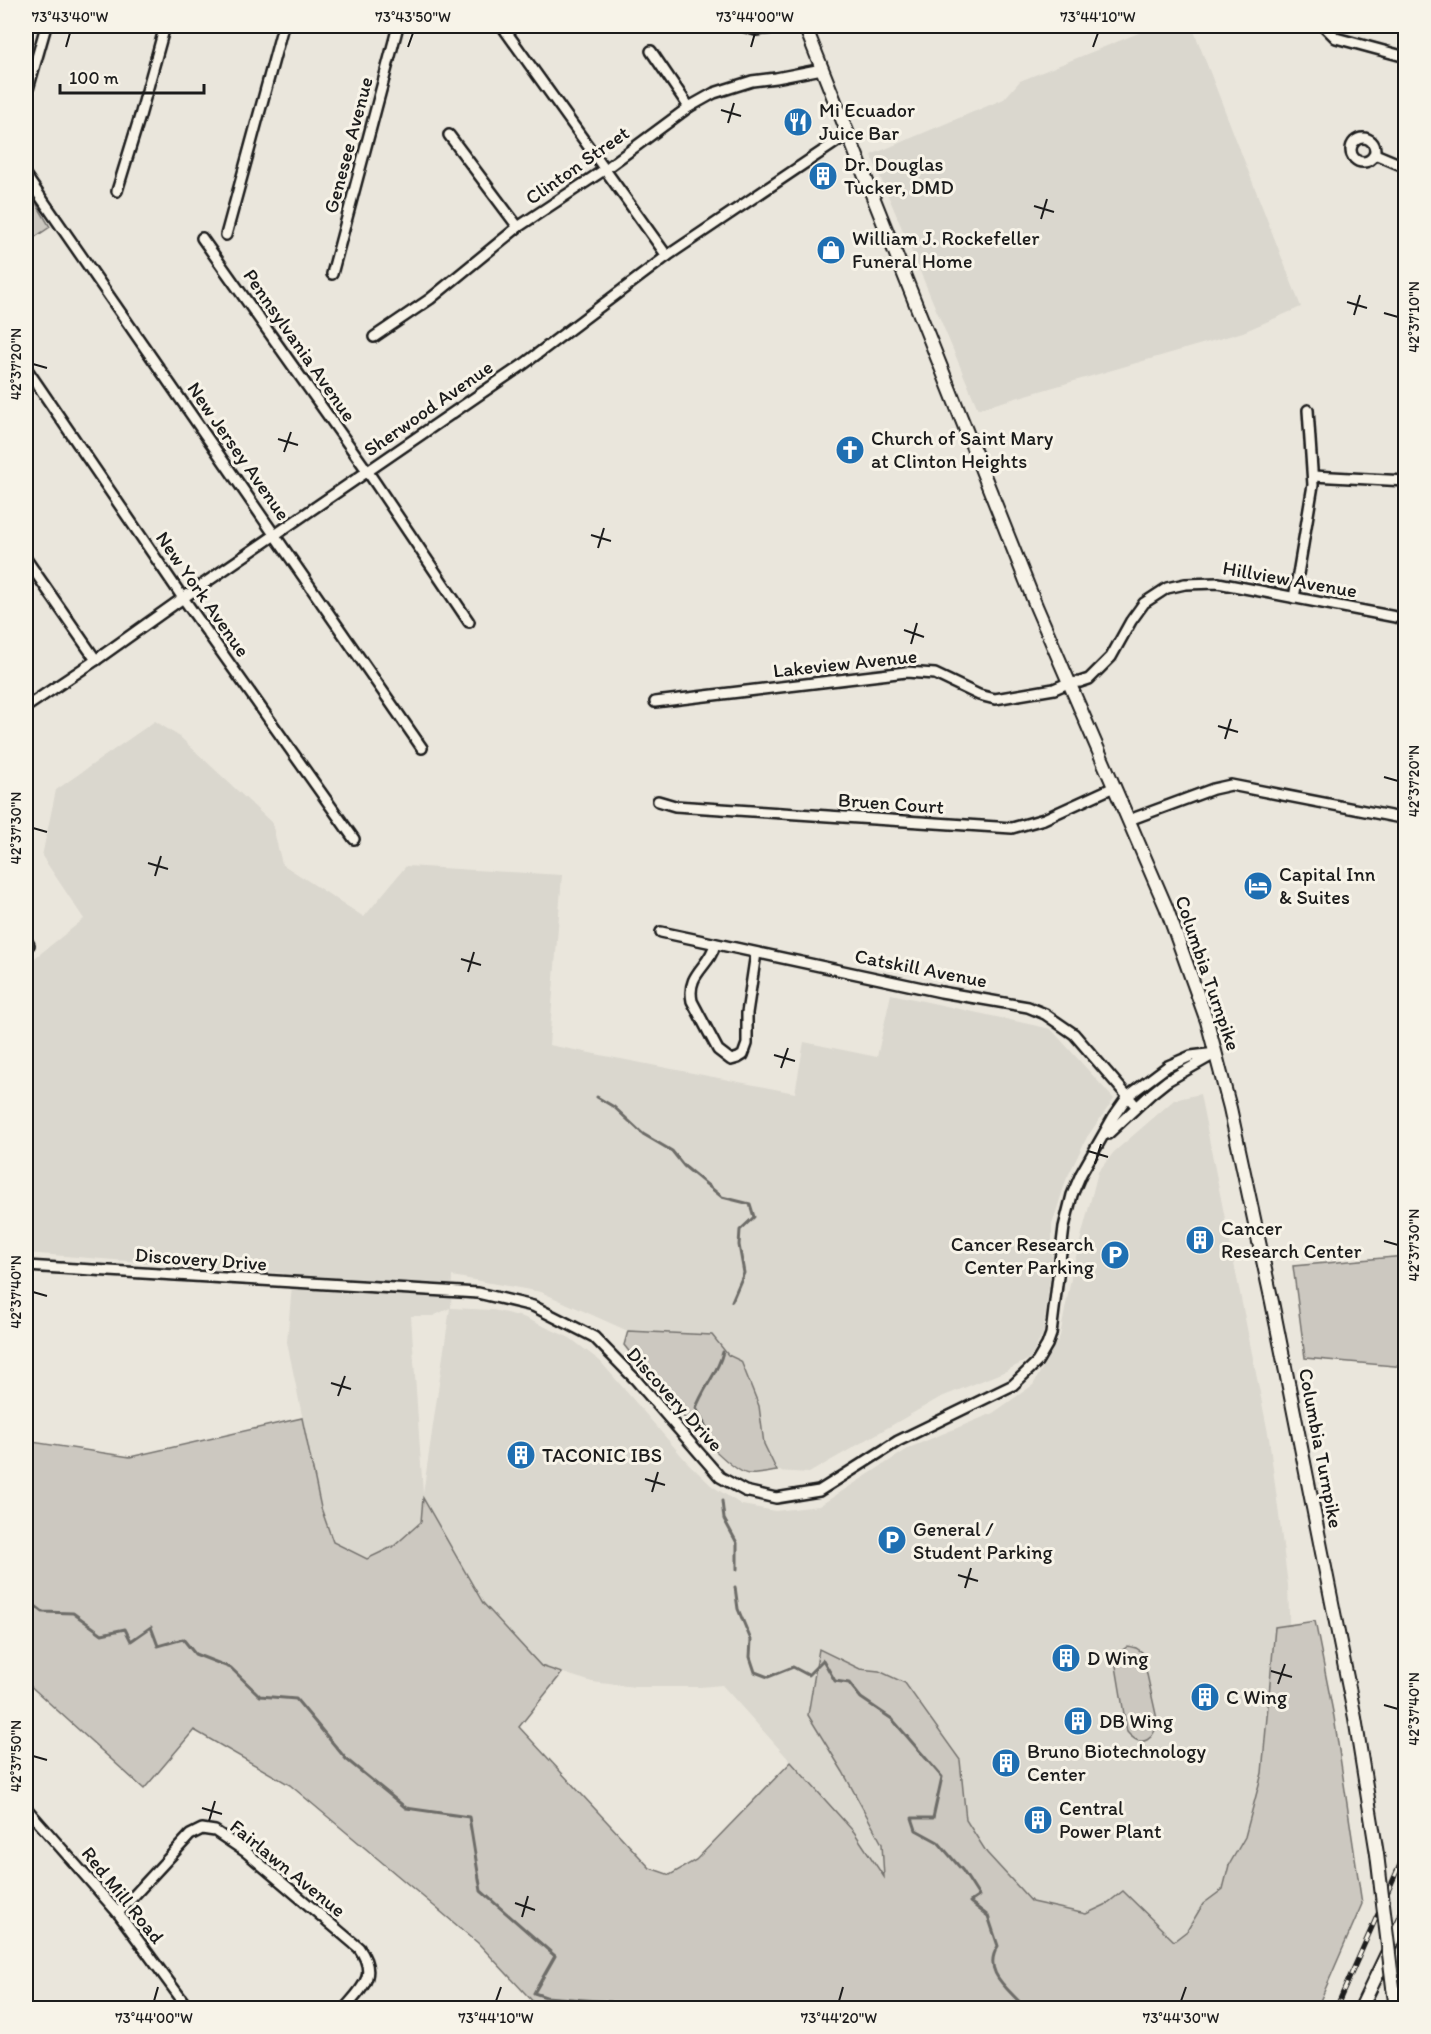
<svg xmlns="http://www.w3.org/2000/svg" width="1431" height="2034" font-family="Itim,sans-serif">
	<style>
		.built { fill: #dad7ce; fill-rule: evenodd }
		.green { fill: #ccc8c0; stroke: #74726e; stroke-width: 1.5 }
		.lines { fill: none; stroke-linecap: round; stroke-linejoin: round }
		.stream { stroke: #6d6c68; stroke-width: 3 }
		.minor-casing { stroke: #1c1c1c; stroke-width: 14 }
		.major-casing { stroke: #1c1c1c; stroke-width: 16 }
		.minor { stroke: #f7f3e8; stroke-width: 9 }
		.major { stroke: #f7f3e8; stroke-width: 12 }
		.rail-casing { stroke: #1c1c1c; stroke-width: 5 }
		.rail { stroke: #f7f3e8; stroke-width: 3; stroke-dasharray: 9; stroke-linecap: butt }
		.major-bridge-casing { stroke: #1c1c1c; stroke-width: 16; stroke-linecap: butt }
		.major-bridge { stroke: #f7f3e8; stroke-width: 12 }
		.ticks { fill: none; stroke: #1c1c1c; stroke-width: 2 }
		.labels { text-anchor: middle; dominant-baseline: central; stroke-width: 6; stroke-linejoin: round; paint-order: stroke }
		.poi-label { font-size: 20px; fill: #1c1c1c; stroke: #f7f3e8; text-anchor: start }
		.street-label { font-size: 20px; fill: #1c1c1c; stroke: #f7f3e8 }
		.neatline { fill: none; stroke: #1c1c1c; stroke-width: 2 }
		.ticks-label { font-size: 15px; text-anchor: middle; fill: #1c1c1c }
	</style>
	<rect width="100%" height="100%" fill="#eae6dc"/>
	<filter id="ink" filterUnits="userSpaceOnUse"><feTurbulence type="fractalNoise" baseFrequency=".0167" numOctaves="2"/><feDisplacementMap in="SourceGraphic" scale="12" xChannelSelector="R" yChannelSelector="G"/><feConvolveMatrix kernelMatrix="1 2 1 2 8 2 1 2 1" color-interpolation-filters="sRGB"/></filter>
	<g filter="url(#ink)">
		<g class="built">
			<polygon points="1156,26 1192,26 1301,307 1243,332 978,409 871,155 1004,99 1020,81"/>
			<path d="M155 721 180 737 272 823 282 864 364 917 406 866 562 875 549 1045 795 1093 804 1042 877 1057 891 994 1051 1029 1114 1099 1087 1137 1066 1180 1052 1225V1264L1043 1333 1031 1358 1006 1371 939 1398 809 1473 777 1471 764 1444 759 1406 728 1355 712 1335 628 1331 541 1292 452 1276 451 1308 493 1310 523 1317 570 1338 600 1361 687 1462 712 1486 742 1505 775 1511 819 1506 911 1447 993 1413 1033 1385 1060 1336 1073 1268 1098 1172 1114 1152 1174 1100 1200 1094 1269 1438 1288 1585 1297 1847 1239 2008H968L854 1832 722 1685 700 1687H635L592 1682 541 1666 483 1603 423 1499 421 1522 394 1546 367 1559 333 1542 321 1508 287 1342 293 1274 26 1253V965L84 919 42 856 56 790ZM450 1308 423 1494 411 1316H433Z"/>
		</g>
		<g class="green">
			<polygon points="26,186 50,227 26,243"/>
			<polygon points="1405,1256 1405,1367 1305,1358 1293,1266"/>
			<path d="M628 1331 712 1335 728 1355 741 1361 759 1406 764 1444 777 1471C768 1472 758 1475 749 1474 724 1472 642 1368 624 1345Z"/>
			<polygon points="302,1418 321,1508 333,1542 367,1559 394,1546 421,1522 423,1498 483,1603 541,1666 562,1673 519,1727 650,1868 670,1875 696,1860 791,1762 854,1832 884,1877 882,1844 843,1772 808,1715 819,1649 860,1669 879,1671 905,1683 960,1760 966,1820 987,1853 1032,1902 1086,1914 1105,1905 1123,1891 1174,1941 1187,1931 1203,1904 1223,1889 1229,1865 1245,1837 1262,1773 1275,1627 1315,1621 1334,1717 1362,1904 1317,2008 539,2008 478,1943 290,1785 194,1730 144,1789 26,1682 26,1441 130,1457"/>
			<path d="M1128 1646 1136 1648 1142 1652 1157 1719C1156 1739 1142 1750 1127 1732L1115 1660 1116 1655Z"/>
		</g>
		<g class="lines">
			<g class="stream">
				<polyline points="597,1097 614,1107 643,1134 672,1151 684,1166 722,1197 750,1204 754,1217 740,1230 739,1245 744,1273 732,1301"/>
				<path d="M708 1431 696 1408C703 1388 718 1373 723 1352"/>
				<polyline points="722,1501 724,1519 737,1543 737,1569"/>
				<path d="M735 1587 738 1609 751 1640 750 1657 755 1672 768 1677 793 1667 808 1675 823 1660 835 1681 849 1683 861 1698 892 1719 942 1777 933 1818H912L916 1830 938 1842 963 1871 979 1896 970 1902 988 1916 998 1946C981 1972 1009 1989 1025 2008"/>
				<polyline points="26,1599 43,1612 73,1613 102,1634 125,1629 131,1641 151,1627 158,1646 183,1639 195,1654 231,1668 260,1696 296,1699 346,1759 406,1808 469,1817 481,1891 555,1956 534,1993 546,1997 611,2002 619,2008"/>
			</g>
			<g class="minor-casing">
				<g id="minor">
					<polyline points="502,26 667,256"/>
					<polyline points="743,26 756,30 787,26"/>
					<polyline points="1324,26 1336,38 1406,57"/>
					<polyline points="651,51 689,107"/>
					<polyline points="26,96 46,26"/>
					<polyline points="449,135 518,227"/>
					<circle cx="1363" cy="150" r="12"/>
					<polyline points="1375,154 1406,167"/>
					<polyline points="26,176 422,748"/>
					<polyline points="117,191 140,116 165,26"/>
					<polyline points="226,235 283,26"/>
					<polyline points="202,238 368,472 469,622"/>
					<polyline points="332,274 398,26"/>
					<polyline points="374,337 430,299 518,227 604,170 689,107 714,93 752,81 776,78 822,69"/>
					<polyline points="26,368 183,598 354,839"/>
					<polyline points="1313,476 1406,481"/>
					<polyline points="26,559 96,660"/>
					<polyline points="1294,598 1313,485 1308,410"/>
					<polyline points="655,702 906,672 935,674 979,695 995,699 1054,689 1068,683 1080,682 1089,679 1111,657 1131,621 1144,603 1167,588 1185,584 1218,583 1406,619"/>
					<polyline points="26,707 96,660 183,598 524,364 667,256 848,134"/>
					<polyline points="658,801 675,806 1012,828 1044,819 1114,787"/>
					<polyline points="1129,820 1213,789 1231,785 1406,819"/>
					<polyline points="661,932 941,992 1028,1007 1045,1014 1074,1034 1136,1106"/>
					<polyline points="26,940 29,945"/>
					<path d="M715 944C710 967 686 973 692 1001L718 1050 731 1060 738 1058 743 1055 747 1044V1013L756 953"/>
					<polyline points="1108,1134 1152,1093 1167,1081 1211,1056"/>
					<polyline points="26,1266 478,1293 533,1306 594,1337 635,1379 720,1477 745,1491 776,1498 819,1491 898,1441 1013,1385 1037,1362 1047,1345 1051,1334 1064,1227 1072,1195 1081,1174 1114,1116 1128,1096 1168,1066 1191,1056 1216,1053"/>
					<polyline points="26,1808 118,1913 188,2008"/>
					<path d="M118 1913 190 1835 202 1829 215 1831 246 1852 359 1948C378 1975 363 1987 345 2008"/>
				</g>
			</g>
			<g class="major-casing">
				<g id="major">
					<polyline points="805,26 1036,606 1166,907 1207,1021 1230,1108 1272,1302 1355,1718 1377,1854"/>
					<polyline points="1393,1987 1396,2008"/>
					<polyline points="1361,2008 1406,1914"/>
				</g>
			</g>
			<use href="#minor" class="minor"/>
			<use href="#major" class="major"/>
			<g class="rail-casing">
				<polyline id="rail" points="1336,2008 1406,1851"/>
			</g>
			<use href="#rail" class="rail"/>
			<g class="major-bridge-casing">
				<polyline id="major-bridge" points="1377,1854 1393,1987"/>
			</g>
			<use href="#major-bridge" class="major-bridge"/>
		</g>
	</g>
	<path class="ticks" d="M66 47 70 33M408 47 413 33M751 47 755 33M1093 47 1098 33M721 110 741 116M728 123 734 103M1034 206 1054 212M1041 219 1047 199M1347 302 1367 308M1384 313 1398 317M1354 315 1360 295M33 364 47 368M278 439 298 445M284 452 291 432M591 535 611 541M598 548 604 528M904 630 924 637M911 644 917 623M1218 726 1238 732M1225 739 1231 719M1384 777 1398 781M33 828 47 832M148 863 168 869M155 876 161 856M461 959 481 965M468 972 474 952M774 1055 795 1061M781 1068 788 1048M1088 1151 1108 1157M1095 1164 1101 1144M1384 1241 1398 1245M33 1292 47 1296M331 1383 351 1389M338 1396 345 1376M645 1479 665 1485M652 1492 658 1472M958 1575 978 1581M965 1588 971 1568M1271 1671 1292 1677M1278 1684 1285 1664M1384 1705 1398 1709M33 1756 47 1760M202 1808 222 1814M209 1821 215 1801M515 1903 535 1910M522 1917 528 1896M154 2001 158 1987M496 2001 501 1987M839 2001 843 1987M1181 2001 1186 1987"/>
	<defs>
		<g id="restaurant-disc" transform="scale(1.5)"><circle r="9.5" fill="#1f6fb2" stroke="#f7f3e8"/><path d="M-5-6h1v4h1v-4h1v4h1v-4h1v5L-1.5 .5V6h-2V.5L-5-1ZM5-6V6H3V1.5H1.5Q1.5-4 5-6Z" fill="#fff"/></g>
		<g id="building-disc" transform="scale(1.5)"><circle r="9.5" fill="#1f6fb2" stroke="#f7f3e8"/><path d="M-4-6H4V6H1V3H-1V6H-4ZM-2.5-4.3h1.7v1.8h-1.7ZM.8-4.3h1.7v1.8H.8ZM-2.5-1h1.7V.8h-1.7ZM.8-1h1.7V.8H.8Z" fill="#fff"/></g>
		<g id="shop-disc" transform="scale(1.5)"><circle r="9.5" fill="#1f6fb2" stroke="#f7f3e8"/><path d="M-5-2.5h2.3a2.7 3.5 0 0 1 5.4 0H5L5.5 6h-11ZM-1.5-2.5h3a1.5 2.3 0 0 0-3 0Z" fill="#fff"/></g>
		<g id="church-disc" transform="scale(1.5)"><circle r="9.5" fill="#1f6fb2" stroke="#f7f3e8"/><path d="M-1.2-6h2.4v3.5h3.3v2.4h-3.3V6h-2.4V-.1h-3.3v-2.4h3.3Z" fill="#fff"/></g>
		<g id="hotel-disc" transform="scale(1.5)"><circle r="9.5" fill="#1f6fb2" stroke="#f7f3e8"/><path d="M-6-4.5h1.5V1H6V5H4.5V3h-9V5H-6ZM-4 0a1.8 1.8 0 1 1 3.6 0ZM.5 0V-2.5h3Q6-2.5 6 0Z" fill="#fff"/></g>
		<g id="parking-disc" transform="scale(1.5)"><circle r="9.5" fill="#1f6fb2" stroke="#f7f3e8"/><path d="M-3.5-5.5H1a3.5 3.5 0 0 1 0 7H-1V5.5H-3.5ZM-1-3.4V-.6H.8a1.4 1.4 0 0 0 0-2.8Z" fill="#fff"/></g>
	</defs>
	<g fill-rule="evenodd">
		<use href="#restaurant-disc" x="798" y="122"/>
		<use href="#building-disc" x="823" y="176"/>
		<use href="#shop-disc" x="831" y="250"/>
		<use href="#church-disc" x="850" y="450"/>
		<use href="#hotel-disc" x="1258" y="886"/>
		<use href="#building-disc" x="1200" y="1240"/>
		<use href="#parking-disc" x="1115" y="1255"/>
		<use href="#building-disc" x="521" y="1455"/>
		<use href="#parking-disc" x="892" y="1540"/>
		<use href="#building-disc" x="1066" y="1658"/>
		<use href="#building-disc" x="1205" y="1697"/>
		<use href="#building-disc" x="1078" y="1721"/>
		<use href="#building-disc" x="1006" y="1763"/>
		<use href="#building-disc" x="1038" y="1820"/>
	</g>
	<g class="labels">
		<g class="poi-label">
			<text x="819" y="110">Mi Ecuador<tspan x="819" dy="23">Juice Bar</tspan></text>
			<text x="844" y="164">Dr. Douglas<tspan x="844" dy="23">Tucker, DMD</tspan></text>
			<text x="852" y="238">William J. Rockefeller<tspan x="852" dy="23">Funeral Home</tspan></text>
			<text x="871" y="438">Church of Saint Mary<tspan x="871" dy="23">at Clinton Heights</tspan></text>
			<text x="1279" y="874">Capital Inn<tspan x="1279" dy="23">&amp; Suites</tspan></text>
			<text x="1221" y="1228">Cancer<tspan x="1221" dy="23">Research Center</tspan></text>
			<text x="1094" y="1244" text-anchor="end">Cancer Research<tspan x="1094" dy="23">Center Parking</tspan></text>
			<text x="542" y="1455">TACONIC IBS</text>
			<text x="913" y="1529">General /<tspan x="913" dy="23">Student Parking</tspan></text>
			<text x="1087" y="1658">D Wing</text>
			<text x="1226" y="1697">C Wing</text>
			<text x="1099" y="1721">DB Wing</text>
			<text x="1027" y="1751">Bruno Biotechnology<tspan x="1027" dy="23">Center</tspan></text>
			<text x="1059" y="1808">Central<tspan x="1059" dy="23">Power Plant</tspan></text>
		</g>
		<g class="street-label">
			<text transform="translate(348 145) rotate(-75)">Genesee Avenue</text>
			<text transform="translate(577 165) rotate(-35)">Clinton Street</text>
			<text transform="translate(300 345) rotate(55)">Pennsylvania Avenue</text>
			<text transform="translate(428 408) rotate(-35)">Sherwood Avenue</text>
			<text transform="translate(239 451) rotate(55)">New Jersey Avenue</text>
			<text transform="translate(1290 579) rotate(10)">Hillview Avenue</text>
			<text transform="translate(203 594) rotate(55)">New York Avenue</text>
			<text transform="translate(845 663) rotate(-6)">Lakeview Avenue</text>
			<text transform="translate(891 803) rotate(4)">Bruen Court</text>
			<text transform="translate(921 968) rotate(11)">Catskill Avenue</text>
			<text transform="translate(1208 973) rotate(71)">Columbia Turnpike</text>
			<text transform="translate(201 1259) rotate(4)">Discovery Drive</text>
			<text transform="translate(675 1399) rotate(48)">Discovery Drive</text>
			<text transform="translate(1321 1448) rotate(79)">Columbia Turnpike</text>
			<text transform="translate(288 1868) rotate(39)">Fairlawn Avenue</text>
			<text transform="translate(123 1895) rotate(51)">Red Mill Road</text>
		</g>
	</g>
	<rect width="1431" height="2034" fill="none" stroke="#f7f3e8" stroke-width="66"/>
	<path d="M60 84v9h144v-9" fill="none" stroke="#1c1c1c" stroke-width="3"/>
	<text x="69" y="84" font-size="18" fill="#1c1c1c" stroke="#f7f3e8" stroke-width="4.5" paint-order="stroke">100 m</text>
	<rect x="33" y="33" width="1365" height="1968" class="neatline"/>
	<g class="ticks-label">
		<text x="70" y="22">73°43'40"W</text>
		<text x="413" y="22">73°43'50"W</text>
		<text x="755" y="22">73°44'00"W</text>
		<text x="1098" y="22">73°44'10"W</text>
		<text transform="translate(1414 317) rotate(-90)" y="5">42°37'10"N</text>
		<text transform="translate(16 364) rotate(-90)" y="5">42°37'20"N</text>
		<text transform="translate(1414 781) rotate(-90)" y="5">42°37'20"N</text>
		<text transform="translate(16 828) rotate(-90)" y="5">42°37'30"N</text>
		<text transform="translate(1414 1245) rotate(-90)" y="5">42°37'30"N</text>
		<text transform="translate(16 1292) rotate(-90)" y="5">42°37'40"N</text>
		<text transform="translate(1414 1709) rotate(-90)" y="5">42°37'40"N</text>
		<text transform="translate(16 1756) rotate(-90)" y="5">42°37'50"N</text>
		<text x="154" y="2023">73°44'00"W</text>
		<text x="496" y="2023">73°44'10"W</text>
		<text x="839" y="2023">73°44'20"W</text>
		<text x="1181" y="2023">73°44'30"W</text>
	</g>
</svg>
